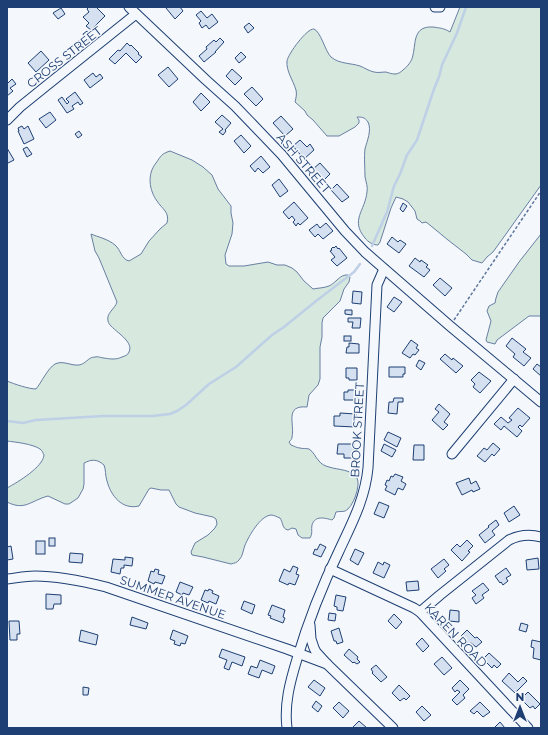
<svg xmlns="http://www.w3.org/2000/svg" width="548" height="735" font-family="Montserrat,sans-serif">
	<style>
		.green { fill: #d7e8df; stroke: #687fa3 }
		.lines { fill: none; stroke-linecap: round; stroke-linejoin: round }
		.stream { stroke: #bed0e5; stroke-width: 2.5 }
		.building { fill: #d5e0f0; stroke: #1d3f73 }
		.minor-casing { stroke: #1d3f73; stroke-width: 11 }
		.path { stroke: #5e769c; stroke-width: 1.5; stroke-dasharray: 3 2; stroke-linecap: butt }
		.minor { stroke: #f4f7fb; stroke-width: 9 }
		.labels { text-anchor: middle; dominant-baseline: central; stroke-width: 3; stroke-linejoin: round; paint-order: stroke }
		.street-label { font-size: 12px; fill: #1d3f73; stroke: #f4f7fb }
	</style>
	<rect width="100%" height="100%" fill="#f4f7fb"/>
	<g class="green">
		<path d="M460 7H541V185L506 234 493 252 487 257 482 263 472 260 466 254 448 240 431 226 426 222 422 223 420 221 417 219 415 211 408 202 403 199 396 197 391 208 380 242 378 245C373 245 368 242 365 238 350 220 365 211 367 192 368 187 366 182 365 177 365 170 364 156 365 149 367 141 372 130 368 122 365 117 361 117 357 117L359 120V123L355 127 339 136H327L313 120 307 115 305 111 295 102C296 98 297 94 296 90 293 80 286 71 287 61 288 54 307 28 314 29 321 32 325 51 331 57 339 64 351 63 360 66 365 68 369 71 374 72 378 73 382 72 386 72 389 73 392 74 395 74 398 74 401 72 403 70 408 66 412 61 413 55 416 42 413 26 433 27 439 28 444 28 450 32Z"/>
		<path d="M170 151 192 160 203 167 212 175 218 189 231 206V213L233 223 232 234 225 255 226 264 229 266H244L268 262 277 265H285L292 268 297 272 304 281 313 289C318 288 324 288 329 286 336 283 340 274 348 275L350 277 349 282 344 289 340 301 323 318 322 323V337L320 347V379L318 385 309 395 307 407C284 405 295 424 292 437 292 439 291 440 289 442L291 445C294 446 297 448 300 448 303 449 306 448 309 449 314 452 315 457 319 461 321 464 325 466 329 467 338 470 351 469 357 478 361 485 353 508 345 511 342 512 340 511 336 512L334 518 332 520C325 518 315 515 312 525 311 530 313 533 310 538H302L298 535 296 529 292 528 288 530C282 529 283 522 280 518 277 517 274 515 271 515 260 516 249 536 245 545 243 550 243 556 239 560 237 563 234 563 231 564L203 557 192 555 191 552 195 543 208 535 215 528 217 524 216 519 213 517 195 513 179 507 176 504 169 490H161L151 488 149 489 139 506C122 510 111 496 107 481 105 475 106 470 104 465 97 459 92 459 84 463V484L83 489 78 498 69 504H65L48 496C30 501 25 511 7 502V488C18 482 43 467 44 455 43 453 42 450 40 449 33 444 15 442 7 441V381C14 384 29 389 36 389 41 383 48 368 55 364 63 360 71 366 79 365 86 364 88 357 95 357 98 356 101 358 104 358 110 359 116 360 122 357 125 356 128 355 129 352 135 340 109 329 108 321 106 313 115 309 117 302L99 258 95 251 91 234C98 237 108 239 115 245 121 250 121 259 129 261L141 254 149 241 160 229 167 223C170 212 162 209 157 201 149 190 147 174 156 163 161 156 161 154 170 151Z"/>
		<polygon points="541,234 541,316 529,316 497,340 495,344 487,342 486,340 491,321 487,311 489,306 495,303 496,298 498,292 519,262"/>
	</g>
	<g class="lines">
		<g class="stream">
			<polyline points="372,246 387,212 394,186 400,174 407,155 417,140 434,89 439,77 442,65 457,33 466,7"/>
			<polyline points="7,421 23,423 36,420 103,416 152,416 170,414 177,411 186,405 209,384 236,367 272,335 284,327 316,301 354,272 360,264"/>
		</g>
	</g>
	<g class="building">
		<polygon points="89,7 96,7 105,16 91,30 86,26 89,23 83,17 89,12 87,9"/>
		<polygon points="167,7 180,7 183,11 175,19 166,8"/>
		<polygon points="61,8 65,14 58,19 53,13"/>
		<polygon points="201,11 207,18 212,14 218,22 209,29 206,25 202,28 199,23 201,21 196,15"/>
		<polygon points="249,23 254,28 248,33 244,27"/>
		<polygon points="87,31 92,37 80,47 77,42 84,36 83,34"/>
		<polygon points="220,38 224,42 215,52 216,52 204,62 199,56 207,49 206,47 214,40 216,42"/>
		<polygon points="127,43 130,46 131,45 139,53 138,54 142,57 136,63 126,53 115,64 109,59 118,50 120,51"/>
		<polygon points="41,51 49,60 36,72 28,63"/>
		<polygon points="241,52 246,57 239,63 235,58"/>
		<polygon points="168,67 178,79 169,87 158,75"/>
		<polygon points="232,69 242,78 235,85 226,76"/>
		<polygon points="93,73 96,77 100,74 103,78 90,88 84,80"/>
		<polygon points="12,79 16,84 10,88 13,91 7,96 7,84"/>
		<polygon points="252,87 263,99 256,106 244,94"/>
		<polygon points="75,92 83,103 80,105 78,102 72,106 74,109 67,113 58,100 62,97 67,104 69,102 66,99"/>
		<polygon points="201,93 210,102 201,111 193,102"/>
		<polygon points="50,112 56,120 46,128 39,119"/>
		<polygon points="222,115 231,123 225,130 226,131 223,135 219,132 223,129 215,122"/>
		<polygon points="281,116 293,129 285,136 273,123"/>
		<polygon points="22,126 24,129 28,126 34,139 24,144 18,131 19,131 18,128"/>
		<polygon points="79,131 82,135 78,138 75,134"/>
		<polygon points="241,135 251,146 244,153 234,141"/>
		<polygon points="300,140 307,147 310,144 314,150 304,159 293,146"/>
		<polygon points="27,147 32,154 27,157 23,149"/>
		<polygon points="7,148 14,160 8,163 7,162"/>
		<polygon points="261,156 270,167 263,173 258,168 255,172 250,166"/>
		<polygon points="320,163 330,174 323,181 313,169"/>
		<polygon points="279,179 288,191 280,197 272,185"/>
		<polygon points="337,184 349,197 342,202 331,190"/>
		<polygon points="294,202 308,218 300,225 298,223 296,226 293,222 295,220 292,216 289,219 283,212"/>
		<polygon points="403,203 407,206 403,212 400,209"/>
		<polygon points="326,223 333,231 323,239 318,234 315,237 309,230 317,224 320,228"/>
		<polygon points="392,237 398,242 400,240 406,244 399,253 387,244"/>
		<polygon points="336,246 338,249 339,248 347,258 337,266 331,260 335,257 330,251 332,250 331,249 333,247 334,248"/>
		<polygon points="415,258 420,262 421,260 428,265 426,267 430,270 424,277 409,266"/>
		<polygon points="440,278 452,288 445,296 433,285"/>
		<polygon points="353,291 362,292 361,304 352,303"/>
		<polygon points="394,297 402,302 394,312 387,307"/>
		<polygon points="345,310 352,310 352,315 345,314"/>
		<polygon points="348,318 361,318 360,328 352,328 353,322 348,322"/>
		<rect x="344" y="336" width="7" height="5"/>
		<polygon points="512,338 526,349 523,352 531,358 524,366 513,357 515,354 506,346"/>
		<polygon points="411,340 418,345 416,348 419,350 415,355 413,354 410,358 402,353"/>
		<polygon points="349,343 359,344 359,353 346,353 347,347 349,347"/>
		<polygon points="445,354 452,360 453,358 463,366 456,373 440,359"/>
		<polygon points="419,360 425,363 421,370 416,366"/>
		<polygon points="537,364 541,367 541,376 533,369"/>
		<polygon points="389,367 405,367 405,374 403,374 403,377 389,377"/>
		<polygon points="346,368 357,368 357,380 349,380 349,378 346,378"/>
		<polygon points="479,372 491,381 480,393 473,387 475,384 471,380"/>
		<polygon points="348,390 357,390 357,400 344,400 344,392 348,392"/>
		<polygon points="394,398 403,398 403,402 398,402 397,414 388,413 389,402 393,402"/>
		<polygon points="439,404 450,414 444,422 448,425 443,430 432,420 439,412 435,409"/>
		<polygon points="518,408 530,418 522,427 520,425 518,427 522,431 517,437 504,426 501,430 494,424 501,417 508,423 512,420 509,418"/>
		<polygon points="340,413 356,414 355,427 334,426 334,416 340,416"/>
		<polygon points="388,432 401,438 397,447 384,440"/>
		<polygon points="493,443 500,449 494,456 492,454 485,462 477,456 484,448 487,450"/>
		<polygon points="338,444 354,444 353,458 344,458 344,454 337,454"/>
		<polygon points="384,444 396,450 392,457 381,451"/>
		<polygon points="414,445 424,445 424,460 413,460"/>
		<polygon points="395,474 403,477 401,481 406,484 403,490 398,488 395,495 385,490 387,486 385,485 387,480 389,481 391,476 393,477"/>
		<polygon points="469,478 471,484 476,481 480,489 473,492 472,490 462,495 456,483"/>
		<polygon points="379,502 389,506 384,518 374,514"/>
		<polygon points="514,506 520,515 509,522 504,513"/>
		<polygon points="496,520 499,525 492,531 495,535 485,543 479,535 489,527 488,526"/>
		<rect x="49" y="538" width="6" height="8"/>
		<polygon points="467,540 473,546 468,551 470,552 462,561 451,550 457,544 460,547"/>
		<rect x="36" y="541" width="9" height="13"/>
		<polygon points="320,544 326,547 321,557 313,554 315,549 317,550"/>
		<polygon points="11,546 13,559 7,560 7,547"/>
		<polygon points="355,549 364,553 358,565 350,560"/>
		<polygon points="70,553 83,554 82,563 69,562"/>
		<polygon points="125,557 133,558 132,566 124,565 124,568 121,568 120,574 111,572 113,559 125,560"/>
		<polygon points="538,558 539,569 527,570 526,560"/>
		<polygon points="444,559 449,565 444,569 446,571 438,578 431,569"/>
		<polygon points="378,562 383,565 384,562 390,565 384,578 373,573"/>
		<polygon points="293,566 298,568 296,574 299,575 295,585 289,583 288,585 279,581 284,569 290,572"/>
		<polygon points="506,568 511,575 506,578 508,581 503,585 501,582 500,583 495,576"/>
		<polygon points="155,569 159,570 158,574 165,576 162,584 155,582 154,584 148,581 151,571 154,572"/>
		<polygon points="418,581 419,590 407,591 406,582"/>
		<polygon points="180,582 193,587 189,595 183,593 182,595 176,592"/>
		<polygon points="483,583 489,590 482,595 484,598 476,604 472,598 476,595 472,591"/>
		<polygon points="209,589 213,591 212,593 219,596 216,604 209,601 208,603 201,600 205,590 208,591"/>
		<polygon points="46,594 61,595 61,604 54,604 53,609 46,609"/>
		<polygon points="336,595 346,597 343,611 337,610 337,607 334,606"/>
		<polygon points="244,601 255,605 252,614 241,609"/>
		<polygon points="272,605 285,610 283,617 285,618 283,623 270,618 271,616 268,615"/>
		<polygon points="450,610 459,611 459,622 449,621"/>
		<polygon points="329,613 336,614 335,621 328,620"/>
		<polygon points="394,614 402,622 396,629 388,621"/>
		<polygon points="132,617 148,623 146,629 130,625"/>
		<polygon points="9,621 19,621 20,634 17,634 17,640 10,640"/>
		<polygon points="521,623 528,625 526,632 519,630"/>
		<polygon points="339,628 343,642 337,644 336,641 334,641 331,631"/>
		<polygon points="81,630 98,635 96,645 79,641"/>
		<polygon points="173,630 188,636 185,644 181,643 180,646 174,644 175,641 170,639"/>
		<polygon points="467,630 475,638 477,637 482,642 476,647 471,643 469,644 461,636"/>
		<polygon points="422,638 429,646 423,652 416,644"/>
		<polygon points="532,640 541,642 541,660 533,658 534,648 531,647"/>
		<polygon points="222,649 245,657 242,666 232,662 229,670 224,668 227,660 219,657"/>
		<polygon points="349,649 358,657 357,659 360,662 357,664 354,662 353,663 344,655"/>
		<polygon points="489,653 501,664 497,668 494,665 492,668 483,659"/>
		<polygon points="442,657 452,668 444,675 434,664"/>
		<polygon points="260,660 275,666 272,674 262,670 259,678 248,674 251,666 257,668"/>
		<polygon points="376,665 387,677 381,682 372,673 373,672 371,669"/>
		<polygon points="509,673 518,682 523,677 527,681 515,693 502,681"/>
		<polygon points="314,680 325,688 320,696 308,687"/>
		<polygon points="460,680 469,689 463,695 465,698 457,705 452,700 460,692 457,690 455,692 452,688"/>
		<polygon points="399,685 410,696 406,700 404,698 400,701 392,693"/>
		<polygon points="83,687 89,688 88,695 83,695"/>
		<polygon points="528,692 540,704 535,709 533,706 530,708 521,699"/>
		<polygon points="316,701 322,706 318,712 312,707"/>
		<polygon points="339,702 349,711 343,718 333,708"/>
		<polygon points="480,702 490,712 483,717 477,711 474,714 470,711"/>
		<polygon points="422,706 431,715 424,721 416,712"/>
		<polygon points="359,721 367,728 354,728 353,727"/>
		<polygon points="500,722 505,728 494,728"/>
	</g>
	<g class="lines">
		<g class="minor-casing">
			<g id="minor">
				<polyline points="129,7 206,80 235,106 260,132 282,155 345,231 365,252 450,326 541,402"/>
				<polyline points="435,7 440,7"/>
				<polyline points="7,120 20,107 46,86 136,14"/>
				<polyline points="452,454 514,379"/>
				<polyline points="330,569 414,608 420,612 528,728"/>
				<path d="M7 579C16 578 26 576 35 576 59 576 82 581 106 587L287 649 327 664"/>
				<path d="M420 612 440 595 509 540C519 535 530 534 541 537"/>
				<polyline points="310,625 311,639 314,648 316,652 327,664 393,728"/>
				<path d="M287 728C284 704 290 682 297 659 308 622 322 586 339 551 352 523 365 499 368 468L377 285 384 269"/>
			</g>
		</g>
		<polyline class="path" points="454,320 541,191"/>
		<use href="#minor" class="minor"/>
	</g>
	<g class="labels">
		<g class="street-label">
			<text transform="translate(64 57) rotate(-38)">CROSS STREET</text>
			<text transform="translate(304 163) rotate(49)">ASH STREET</text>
			<text transform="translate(357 430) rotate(-87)">BROOK STREET</text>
			<text transform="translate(173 597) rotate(19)">SUMMER AVENUE</text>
			<text transform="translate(456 635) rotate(46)">KAREN ROAD</text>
		</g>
	</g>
	<rect width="548" height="735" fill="none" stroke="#1d3f73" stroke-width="16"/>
	<g transform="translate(520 707)" stroke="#f4f7fb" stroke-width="3" paint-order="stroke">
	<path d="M0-3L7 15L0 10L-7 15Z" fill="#1d3f73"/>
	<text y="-6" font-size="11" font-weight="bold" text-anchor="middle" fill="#1d3f73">N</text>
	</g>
</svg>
